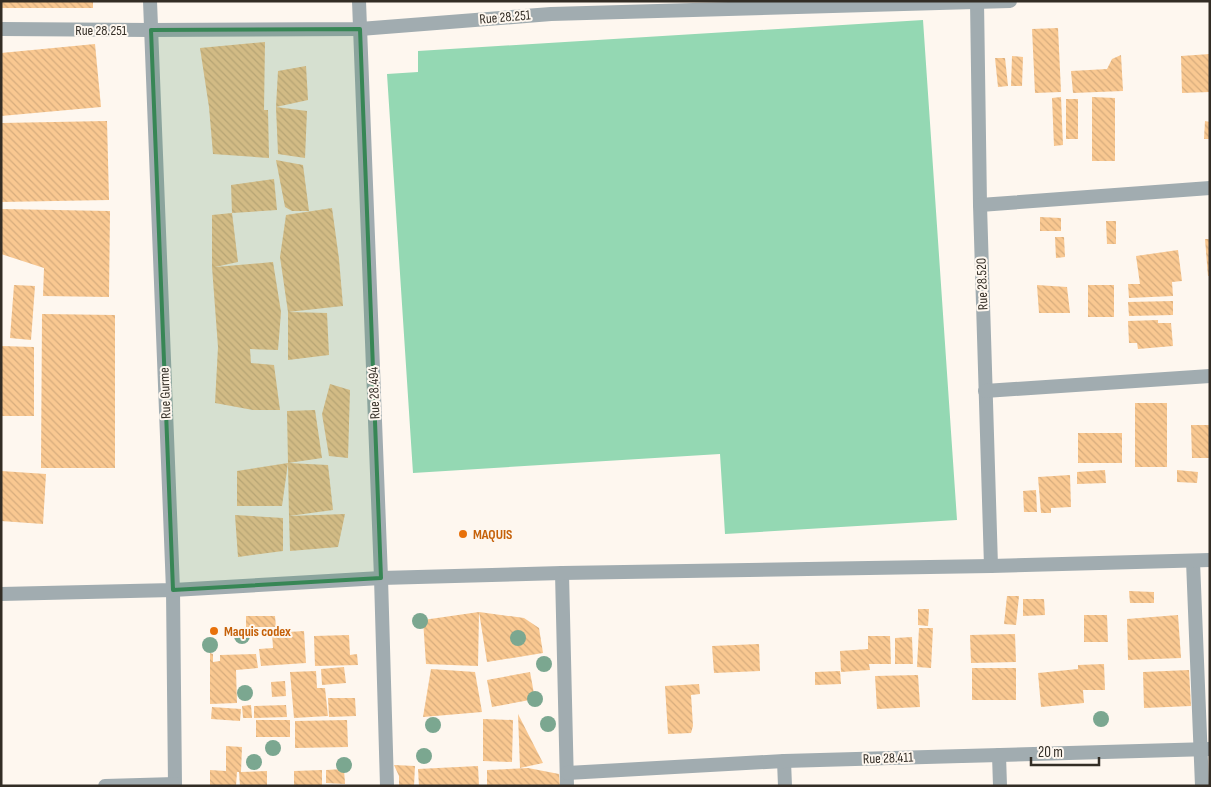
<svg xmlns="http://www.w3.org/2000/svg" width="1211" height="787" font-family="'Sofia Sans Condensed',sans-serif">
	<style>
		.park { fill: #94d8b3 }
		.building { fill: url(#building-back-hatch) }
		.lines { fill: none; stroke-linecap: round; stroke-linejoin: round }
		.minor { stroke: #a1acb0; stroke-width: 14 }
		.tree { fill: #7ba790 }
		.marked { fill: #378655; fill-opacity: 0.2; stroke: #378655; stroke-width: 4; stroke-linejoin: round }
		.food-dot { fill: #e8710a; stroke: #fef7ef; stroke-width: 2 }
		.labels { text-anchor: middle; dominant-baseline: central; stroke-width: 4; stroke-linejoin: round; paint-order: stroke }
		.street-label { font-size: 14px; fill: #332d25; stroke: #fef7ef }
		.food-label { font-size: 14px; font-weight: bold; fill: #c56008; stroke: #fef7ef; text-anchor: start }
	</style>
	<defs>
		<pattern id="building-back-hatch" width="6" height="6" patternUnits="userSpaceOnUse" patternTransform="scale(1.25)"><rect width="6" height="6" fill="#f9c891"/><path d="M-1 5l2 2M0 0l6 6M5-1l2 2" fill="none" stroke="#d6ac7d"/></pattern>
	</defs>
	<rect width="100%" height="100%" fill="#fef7ef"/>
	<polygon class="park" points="923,20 957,520 725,534 720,454 413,473 387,74 418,72 418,51"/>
	<g class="building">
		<rect x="1" y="1" width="92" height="7"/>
		<polygon points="1058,28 1061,92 1035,93 1032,29"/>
		<polygon points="265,42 264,110 268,110 269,158 213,154 209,107 200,48"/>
		<polygon points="95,44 101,107 1,116 1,53"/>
		<polygon points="1210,54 1210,92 1182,93 1181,56"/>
		<polygon points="1121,55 1123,91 1073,93 1071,71 1107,69 1112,59"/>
		<polygon points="1012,56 1023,57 1022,86 1011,86"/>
		<polygon points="995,58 1005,58 1008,86 998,87"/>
		<polygon points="306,66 308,100 276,107 278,71"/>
		<polygon points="1061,97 1063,145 1054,146 1052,98"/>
		<polygon points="1092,97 1115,98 1115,161 1092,161"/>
		<rect x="1066" y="99" width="12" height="40"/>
		<polygon points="276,107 307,111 305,158 278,154"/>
		<polygon points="107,121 109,200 1,202 1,123"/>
		<polygon points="1205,121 1210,122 1210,139 1204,139"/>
		<polygon points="276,160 303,165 309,211 292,211 285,207"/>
		<polygon points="274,179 277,210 232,213 231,185"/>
		<polygon points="332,208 339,259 343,306 288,312 280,257 286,215"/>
		<polygon points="1,209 110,211 109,297 43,296 44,268 1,254"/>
		<polygon points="232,213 238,262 215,267 273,262 281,312 278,350 250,349 251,363 274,365 280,410 253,410 215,403 218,347 212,267 212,215"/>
		<polygon points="1040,217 1061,218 1061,231 1040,231"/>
		<polygon points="1106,221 1116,221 1116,244 1107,244"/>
		<polygon points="1055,237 1064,237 1065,257 1056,258"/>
		<polygon points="1205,239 1210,239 1210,276 1208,276"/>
		<polygon points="1178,250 1182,281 1172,282 1173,296 1129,298 1128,284 1140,284 1136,256"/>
		<polygon points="14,285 35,286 31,340 10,338"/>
		<polygon points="1037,285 1067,287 1070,313 1039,313"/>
		<rect x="1088" y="285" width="26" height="32"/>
		<polygon points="1173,301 1173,315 1129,316 1128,302"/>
		<polygon points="288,312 327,313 329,355 288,360"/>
		<polygon points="42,314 115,315 115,468 41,468"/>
		<polygon points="1158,320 1158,323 1171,323 1173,346 1138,349 1137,343 1129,343 1128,321"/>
		<polygon points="1,346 34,347 34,416 1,416"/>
		<polygon points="330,384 350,390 348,458 329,456 322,414"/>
		<rect x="1135" y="403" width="32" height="64"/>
		<polygon points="315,410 322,458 288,463 282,506 237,506 237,471 288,463 287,411"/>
		<polygon points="1191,425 1210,425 1210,458 1192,458"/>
		<rect x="1078" y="433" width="44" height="30"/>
		<polygon points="288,463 328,465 333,510 289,516"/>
		<polygon points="1105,470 1106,483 1077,484 1077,472"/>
		<polygon points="1177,470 1198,472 1197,483 1177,482"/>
		<polygon points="1,471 46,474 43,524 1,521"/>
		<polygon points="1070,475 1071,507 1051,508 1051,513 1041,513 1038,477"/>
		<polygon points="1036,490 1037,512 1024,512 1023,491"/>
		<polygon points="345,514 338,547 290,551 289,516"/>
		<polygon points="235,515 283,518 283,551 238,557"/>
		<polygon points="1129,591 1154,592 1154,603 1130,603"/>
		<polygon points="1007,596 1019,596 1016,625 1004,624"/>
		<polygon points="1023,599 1044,599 1045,615 1023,616"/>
		<polygon points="918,609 929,609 928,626 918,625"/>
		<polygon points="479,612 478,666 426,664 423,620 479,612 524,618 539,628 543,653 487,662"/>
		<polygon points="1084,615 1107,615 1108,642 1084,642"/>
		<polygon points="1178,615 1181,658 1128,660 1127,619"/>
		<polygon points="246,616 275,616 276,627 246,627"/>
		<polygon points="919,628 933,628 931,668 917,667"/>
		<polygon points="304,631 306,663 261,666 259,649 273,648 272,633"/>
		<polygon points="1015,634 1016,662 971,663 970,635"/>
		<polygon points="349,635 350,655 357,654 358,665 315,666 314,636"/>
		<polygon points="868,636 890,636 891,664 869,664 870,670 841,672 840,651 868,649"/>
		<polygon points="912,637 913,664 895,664 895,638"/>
		<polygon points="759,644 760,671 714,673 712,646"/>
		<polygon points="210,653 213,654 213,662 220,661 220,655 256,654 258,668 236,670 237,703 210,704"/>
		<polygon points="1104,664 1105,690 1083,690 1084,703 1041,707 1038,673 1078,669 1078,665"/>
		<polygon points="344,667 346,683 322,685 321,669"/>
		<rect x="972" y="668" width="44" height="32"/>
		<polygon points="431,669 475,672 482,712 423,717"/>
		<polygon points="1189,670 1191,706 1144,708 1143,672"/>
		<polygon points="316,671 317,688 325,688 328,716 294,718 290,672"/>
		<polygon points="840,671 841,684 815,685 815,672"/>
		<polygon points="530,672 535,699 492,707 487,680"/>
		<polygon points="918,675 920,707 877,709 875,676"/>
		<polygon points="285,681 286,696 272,697 271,682"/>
		<polygon points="699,684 700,694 691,695 693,726 691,733 668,734 665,686"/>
		<polygon points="328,698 355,698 356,716 329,717"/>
		<polygon points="251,705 252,718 243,718 242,706"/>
		<polygon points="286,705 287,717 254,718 254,706"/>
		<polygon points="212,707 241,709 240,721 211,719"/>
		<polygon points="518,714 543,763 520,768"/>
		<polygon points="483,719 513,720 512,762 483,761"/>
		<rect x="256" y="720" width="34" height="17"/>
		<polygon points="347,720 348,747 295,748 295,721"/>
		<polygon points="226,746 242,747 241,772 267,771 267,785 240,786 239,772 237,772 236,786 210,786 210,770 226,771"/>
		<polygon points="394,765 415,766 414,786 399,786 399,776"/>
		<polygon points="478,766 479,786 419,786 418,769"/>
		<polygon points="528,768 559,774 560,786 487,786 487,770"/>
		<polygon points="344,769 345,784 326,783 326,770"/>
		<polygon points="322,770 322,786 294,786 294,771"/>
	</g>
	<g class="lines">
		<g class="minor">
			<polyline points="150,1 173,590 175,786"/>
			<polyline points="359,1 381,578 387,786"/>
			<polyline points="977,1 980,205 991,566"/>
			<polyline points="1,29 151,30 360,29 551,14 1010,1"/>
			<polyline points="980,205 1210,188"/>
			<polyline points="985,391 1210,376"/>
			<polyline points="1193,561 1202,786"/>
			<polyline points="562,573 567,786"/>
			<polyline points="1,594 173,590 381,578 562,573 991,566 1210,560"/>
			<polyline points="999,755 1000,786"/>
			<polyline points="784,761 785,786"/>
			<polyline points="567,773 784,761 1210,749"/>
			<polyline points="105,786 175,784"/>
		</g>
	</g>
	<g class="tree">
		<circle cx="420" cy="621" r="8"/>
		<circle cx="242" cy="636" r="8"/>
		<circle cx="518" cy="638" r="8"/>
		<circle cx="210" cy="645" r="8"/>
		<circle cx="544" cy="664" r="8"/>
		<circle cx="245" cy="693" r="8"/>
		<circle cx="535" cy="699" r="8"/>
		<circle cx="1101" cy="719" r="8"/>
		<circle cx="548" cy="724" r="8"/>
		<circle cx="433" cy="725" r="8"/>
		<circle cx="273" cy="748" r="8"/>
		<circle cx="424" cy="756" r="8"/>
		<circle cx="254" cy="762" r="8"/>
		<circle cx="344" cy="765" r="8"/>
	</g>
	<path class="marked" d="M360 29 381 578 173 590 151 30Z"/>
	<g class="food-dot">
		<circle cx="463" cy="534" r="5"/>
		<circle cx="214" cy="631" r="5"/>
	</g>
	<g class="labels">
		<g class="street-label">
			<text transform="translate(505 17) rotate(-5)">Rue 28.251</text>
			<text x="101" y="30">Rue 28.251</text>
			<text transform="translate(982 284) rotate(-92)">Rue 28.520</text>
			<text transform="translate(165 393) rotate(-92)">Rue Gurme</text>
			<text transform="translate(374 393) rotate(-92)">Rue 28.494</text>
			<text transform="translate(888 758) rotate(-2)">Rue 28.411</text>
		</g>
		<g class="food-label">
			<text x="473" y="534">MAQUIS</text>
			<text x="224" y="631">Maquis codex</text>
		</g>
	</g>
	<rect width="1211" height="787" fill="none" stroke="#332d25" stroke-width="5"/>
	<path d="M1031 757v8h68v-8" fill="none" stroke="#332d25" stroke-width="2.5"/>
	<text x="1038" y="757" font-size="15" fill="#332d25" stroke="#fef7ef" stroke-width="4" paint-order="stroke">20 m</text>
</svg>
